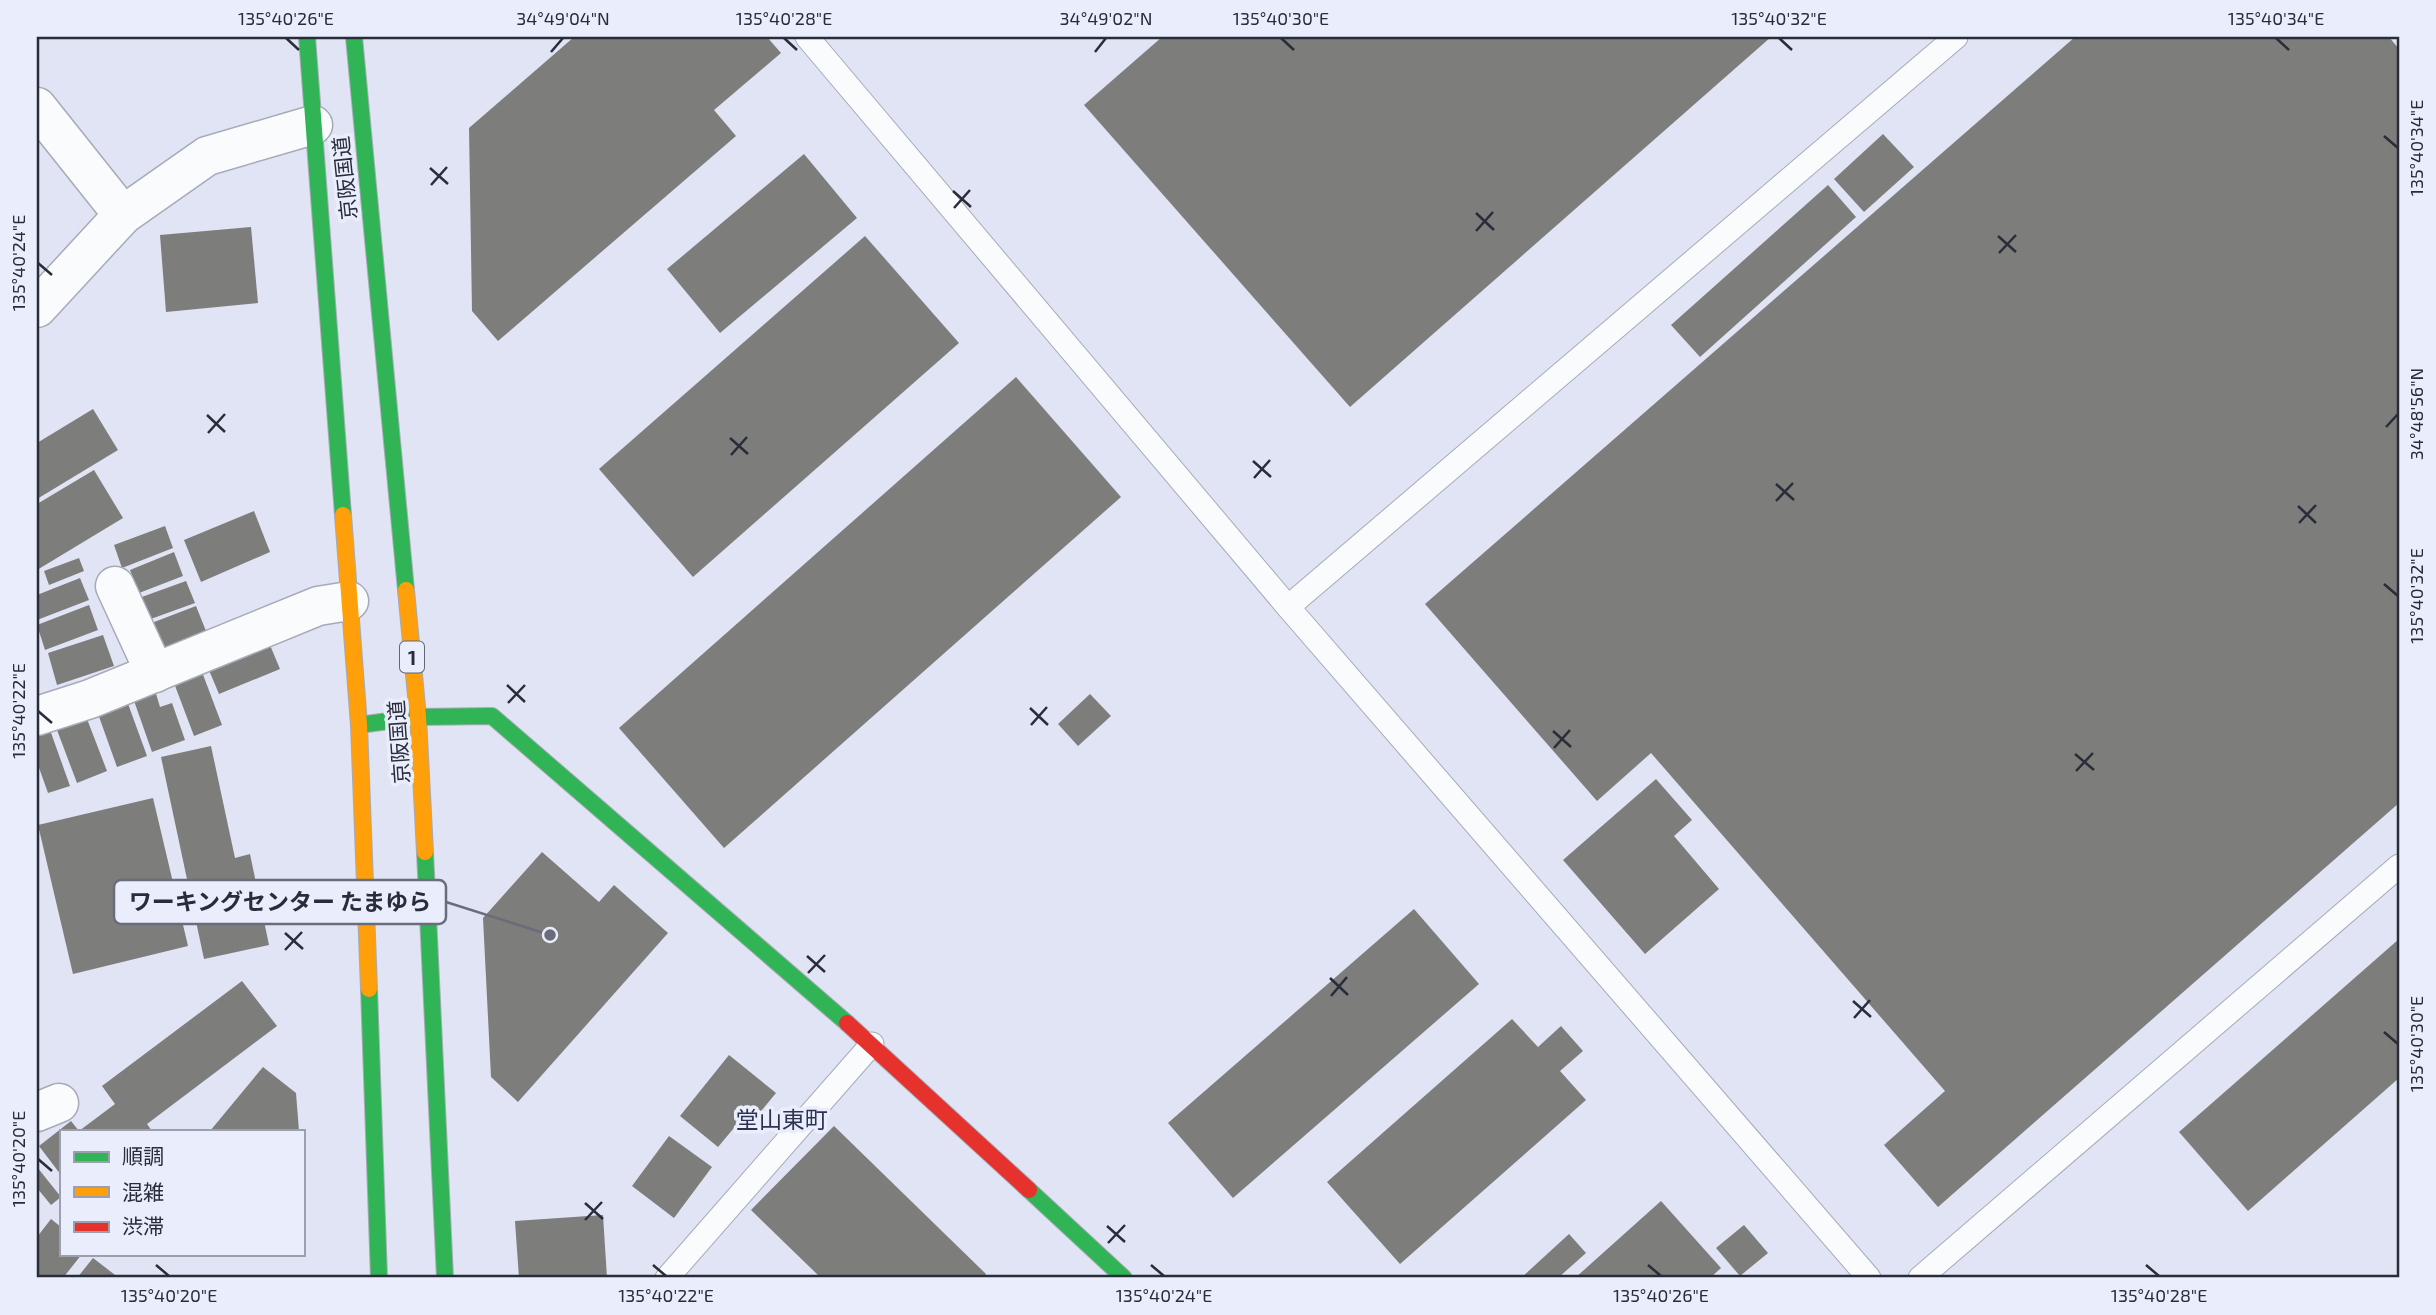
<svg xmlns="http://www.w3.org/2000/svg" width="2436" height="1315" font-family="'Exo 2','Noto Sans JP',sans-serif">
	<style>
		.building { fill: #7d7d7b }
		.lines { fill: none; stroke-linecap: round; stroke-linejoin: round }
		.lane-casing { stroke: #a7aab7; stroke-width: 25 }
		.street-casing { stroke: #a7aab7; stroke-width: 41 }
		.fast-casing { stroke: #a7aab7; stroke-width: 18 }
		.slow-casing { stroke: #a7aab7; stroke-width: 18 }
		.jam-casing { stroke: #a7aab7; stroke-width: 18 }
		.lane { stroke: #fafbfd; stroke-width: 23 }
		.street { stroke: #fafbfd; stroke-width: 38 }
		.fast { stroke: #30b455; stroke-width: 16 }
		.slow { stroke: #ff9f0a; stroke-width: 16 }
		.jam { stroke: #e5322d; stroke-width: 16 }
		.ticks { fill: none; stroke: #292c39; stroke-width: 2.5 }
		.labels { text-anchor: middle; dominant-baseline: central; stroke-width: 7; stroke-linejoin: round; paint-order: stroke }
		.shield { fill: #e9edfc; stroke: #636674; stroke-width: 2 }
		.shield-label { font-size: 19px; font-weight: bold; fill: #292c39 }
		.street-label { font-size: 21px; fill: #292c39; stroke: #e9edfc }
		.neighbourhood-label { font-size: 23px; fill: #2e3450; stroke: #e9edfc }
		.leader { fill: none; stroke: #696c7a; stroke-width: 2.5 }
		.callout-dot { fill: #696c7a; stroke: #e9edfc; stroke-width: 2.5 }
		.callout { fill: #e9edfc; stroke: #696c7a; stroke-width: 2.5 }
		.callout-label { font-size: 23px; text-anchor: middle; font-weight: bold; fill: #292c39 }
		.neatline { fill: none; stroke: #292c39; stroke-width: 2.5 }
		.ticks-label { font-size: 18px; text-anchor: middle; fill: #292c39 }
	</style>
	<rect width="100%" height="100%" fill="#e0e4f4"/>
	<g class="building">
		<polygon points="574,37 767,37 781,53 714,110 736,136 498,341 472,311 469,128"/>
		<polygon points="1162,37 1771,37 1350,407 1084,105"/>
		<polygon points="2075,37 2389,37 2399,49 2399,803 1938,1207 1884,1145 1945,1091 1651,753 1597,801 1425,604"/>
		<polygon points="1883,134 1914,167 1864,212 1834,179"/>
		<polygon points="804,154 857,218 720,333 667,269"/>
		<polygon points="1828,185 1856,217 1700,357 1671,325"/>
		<polygon points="251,227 258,303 166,312 160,235"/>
		<polygon points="865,236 959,343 693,577 599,469"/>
		<polygon points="1016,377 1121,497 724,848 619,728"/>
		<polygon points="93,409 118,450 37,499 37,443"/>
		<polygon points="94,470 123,518 37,570 37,504"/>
		<polygon points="254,511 270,552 201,582 184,540"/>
		<polygon points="165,526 173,548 122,568 114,545"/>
		<polygon points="174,552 183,576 139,593 130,570"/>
		<polygon points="79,558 84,571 49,585 44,571"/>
		<polygon points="80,578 89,600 37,620 37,595"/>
		<polygon points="186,581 195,603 148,620 139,598"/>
		<polygon points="89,605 98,630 45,650 37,625"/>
		<polygon points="196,606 208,636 161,654 149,624"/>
		<polygon points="103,635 114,666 57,685 48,653"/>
		<polygon points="267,638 280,669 219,694 206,663"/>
		<polygon points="202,672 222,725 194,736 174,683"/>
		<polygon points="154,687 160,707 172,703 185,740 152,752 132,695"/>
		<polygon points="1090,694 1111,716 1078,746 1058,724"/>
		<polygon points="127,701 147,756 117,767 97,711"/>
		<polygon points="87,719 107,771 77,783 57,730"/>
		<polygon points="50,730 70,786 48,793 37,762 37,735"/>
		<polygon points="211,746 235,858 250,854 269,945 204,959 161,757"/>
		<polygon points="1656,779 1692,820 1674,836 1719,889 1645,954 1563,860"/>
		<polygon points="153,798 188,946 73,974 38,825"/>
		<polygon points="542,852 599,902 614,885 668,933 518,1102 491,1077 483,918"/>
		<polygon points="1414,909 1479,984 1233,1198 1168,1123"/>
		<polygon points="2399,939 2399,1078 2248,1211 2179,1132"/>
		<polygon points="242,981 277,1026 147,1124 152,1131 61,1131 61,1175 39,1146 71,1121 79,1131 115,1104 102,1086"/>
		<polygon points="1512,1019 1538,1047 1561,1026 1583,1051 1560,1071 1586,1100 1400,1264 1327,1182"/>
		<polygon points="729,1055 776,1093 752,1122 744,1116 718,1147 680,1116"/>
		<polygon points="263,1067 296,1093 299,1131 210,1131"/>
		<polygon points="834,1126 986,1274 982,1278 821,1278 751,1210"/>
		<polygon points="669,1136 712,1167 674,1218 632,1186"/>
		<polygon points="37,1167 61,1197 51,1205 37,1188"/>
		<polygon points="1661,1201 1721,1268 1710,1278 1575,1278"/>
		<polygon points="603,1215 607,1278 519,1278 515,1221"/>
		<polygon points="51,1219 61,1227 61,1254 82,1254 63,1278 37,1278 37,1237"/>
		<polygon points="1744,1225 1768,1253 1740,1276 1716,1248"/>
		<polygon points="1569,1234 1586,1253 1558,1278 1521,1278"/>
		<polygon points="93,1258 119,1278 77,1278"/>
	</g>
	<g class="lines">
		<g class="lane-casing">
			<g id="lane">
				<polyline points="807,37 1288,607 1869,1278"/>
				<polyline points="1288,607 1956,37"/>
				<polyline points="667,1278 872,1044"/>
				<polyline points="1920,1278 2399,866"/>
			</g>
		</g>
		<g class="street-casing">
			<g id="street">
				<polyline points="37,107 123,215"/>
				<polyline points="37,308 123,215 207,156 313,125"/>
				<polyline points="115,586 155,673"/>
				<polyline points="37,716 90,699 318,606 349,601"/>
				<polyline points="37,1112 59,1103"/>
			</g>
		</g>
		<g class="fast-casing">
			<g id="fast">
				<polyline points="307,37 343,515"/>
				<polyline points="354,37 406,590"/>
				<polyline points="359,725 418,717 492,716 847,1023"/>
				<polyline points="425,852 445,1278"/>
				<polyline points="369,989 379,1278"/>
				<polyline points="1029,1190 1124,1278"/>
			</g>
		</g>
		<g class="slow-casing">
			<g id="slow">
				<polyline points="343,515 359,725 369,989"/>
				<polyline points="406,590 418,717 425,852"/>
			</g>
		</g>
		<g class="jam-casing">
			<polyline id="jam" points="847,1023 1029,1190"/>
		</g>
		<use href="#lane" class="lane"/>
		<use href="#street" class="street"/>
		<use href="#fast" class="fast"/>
		<use href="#slow" class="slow"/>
		<use href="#jam" class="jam"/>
	</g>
	<path class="ticks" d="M286 38 299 50M784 38 797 50M1281 38 1294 50M1779 38 1792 50M2276 38 2289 50M551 52 563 38M1095 52 1106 38M2384 136 2398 148M430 168 448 184M431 185 447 167M953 191 971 207M954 208 970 190M1476 213 1494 230M1476 231 1493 212M1998 236 2016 252M1999 253 2016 235M38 263 52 275M207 415 225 432M2386 427 2398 414M208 433 225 414M730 438 748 454M731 455 747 437M1253 461 1271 477M1254 478 1270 460M1776 484 1794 500M1776 501 1793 483M2298 506 2316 523M2299 523 2316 505M2384 584 2398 596M507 685 525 702M508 703 525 685M1030 708 1048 725M38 711 52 723M1031 725 1047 707M1553 731 1571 747M1554 748 1570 730M2075 754 2094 770M2076 771 2093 753M285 933 303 949M285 950 302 932M807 956 825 972M808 973 825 955M1330 978 1348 995M1331 996 1347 977M1853 1001 1871 1017M1854 1018 1870 1000M2384 1032 2398 1044M38 1159 52 1171M585 1203 603 1219M585 1220 602 1202M1107 1226 1125 1242M1108 1243 1125 1225M156 1265 169 1276M653 1265 666 1276M1151 1265 1164 1276M1648 1265 1661 1276M2146 1265 2159 1276"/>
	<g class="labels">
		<rect class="shield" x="400" y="641.5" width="24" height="31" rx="5"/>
		<g class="shield-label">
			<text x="412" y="657">1</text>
		</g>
		<g class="street-label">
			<text transform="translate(344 178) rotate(-96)">京阪国道</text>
			<text transform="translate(398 742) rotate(-94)">京阪国道</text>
		</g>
		<g class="neighbourhood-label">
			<text x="782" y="1119">堂山東町</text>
		</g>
	</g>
	<path class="leader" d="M550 935L446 902"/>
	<circle class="callout-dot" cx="550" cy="935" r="7"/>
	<rect class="callout" x="114" y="880" width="332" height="44" rx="7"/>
	<g class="callout-label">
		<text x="280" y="910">ワーキングセンター たまゆら</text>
	</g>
	<rect width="2436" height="1315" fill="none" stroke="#e9edfc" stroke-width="77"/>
	<rect x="60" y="1130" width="245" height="126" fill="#e9edfc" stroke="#9ca0ae" stroke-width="2"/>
	<rect x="74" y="1152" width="35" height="10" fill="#30b455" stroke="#9ca0ae" stroke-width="2"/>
	<text x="122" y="1164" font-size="21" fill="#292c39">順調</text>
	<rect x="74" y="1187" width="35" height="10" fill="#ff9f0a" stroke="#9ca0ae" stroke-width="2"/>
	<text x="122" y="1200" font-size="21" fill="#292c39">混雑</text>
	<rect x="74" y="1222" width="35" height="10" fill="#e5322d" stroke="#9ca0ae" stroke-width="2"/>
	<text x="122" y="1234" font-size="21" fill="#292c39">渋滞</text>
	<rect x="38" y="38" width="2360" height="1238" class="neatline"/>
	<g class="ticks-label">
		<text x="286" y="25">135°40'26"E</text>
		<text x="563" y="25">34°49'04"N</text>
		<text x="784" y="25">135°40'28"E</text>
		<text x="1106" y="25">34°49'02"N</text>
		<text x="1281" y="25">135°40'30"E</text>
		<text x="1779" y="25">135°40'32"E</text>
		<text x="2276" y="25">135°40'34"E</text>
		<text transform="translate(2417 148) rotate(-90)" y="6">135°40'34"E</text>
		<text transform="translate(19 263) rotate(-90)" y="6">135°40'24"E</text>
		<text transform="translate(2417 414) rotate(-90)" y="6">34°48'56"N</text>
		<text transform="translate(2417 596) rotate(-90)" y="6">135°40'32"E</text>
		<text transform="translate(19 711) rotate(-90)" y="6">135°40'22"E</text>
		<text transform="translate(2417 1044) rotate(-90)" y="6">135°40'30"E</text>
		<text transform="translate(19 1159) rotate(-90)" y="6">135°40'20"E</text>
		<text x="169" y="1302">135°40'20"E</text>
		<text x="666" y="1302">135°40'22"E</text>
		<text x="1164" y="1302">135°40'24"E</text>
		<text x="1661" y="1302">135°40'26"E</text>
		<text x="2159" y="1302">135°40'28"E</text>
	</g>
</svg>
